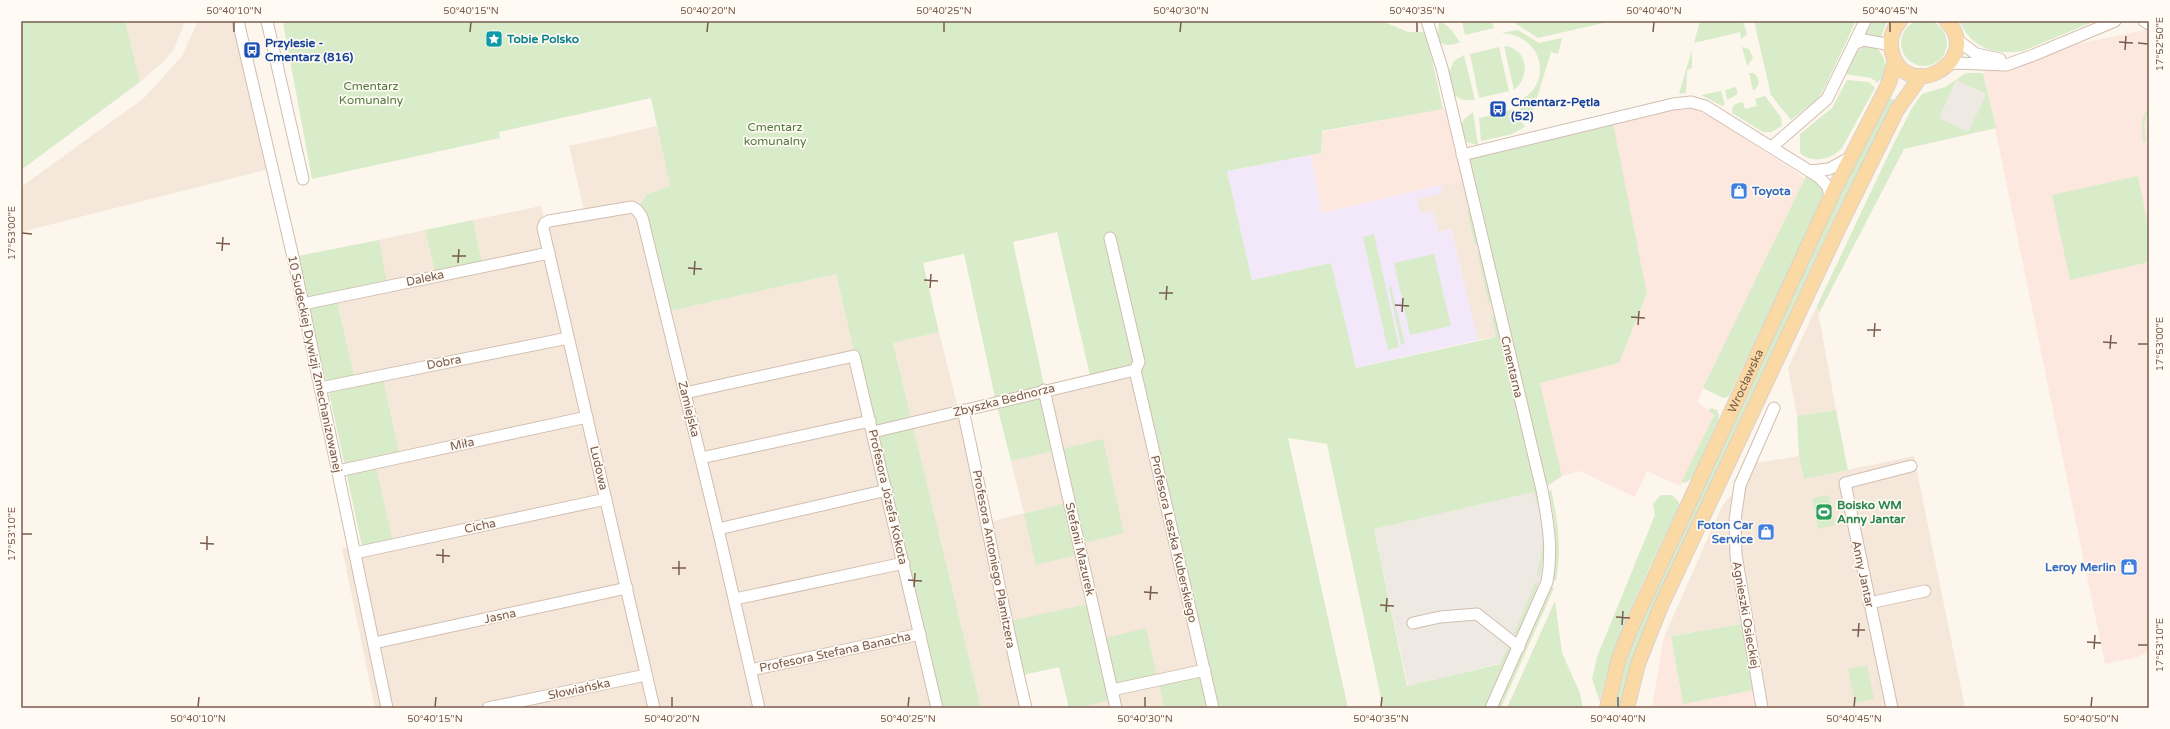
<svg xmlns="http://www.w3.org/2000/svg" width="2170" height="729" font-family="'Varela Round',sans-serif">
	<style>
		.residential { fill: #f5e8da }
		.commercial { fill: #fde8e0 }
		.industrial { fill: #efe9e4 }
		.education { fill: #f3e8fa }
		.green { fill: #d8ecc9; fill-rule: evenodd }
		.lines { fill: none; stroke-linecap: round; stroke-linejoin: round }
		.minor-casing { stroke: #d1beb0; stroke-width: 13 }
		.major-casing { stroke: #dad1cd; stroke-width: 16 }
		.minor { stroke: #fff; stroke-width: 11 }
		.major { stroke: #fbd9a5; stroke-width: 14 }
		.ticks { fill: none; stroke: #7a5c4d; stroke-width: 1.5 }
		.labels { text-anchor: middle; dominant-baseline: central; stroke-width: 3.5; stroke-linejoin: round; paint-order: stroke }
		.culture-label { font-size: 12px; font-weight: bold; fill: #0d838f; stroke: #fffaf3; text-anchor: start }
		.transit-label { font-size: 12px; font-weight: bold; fill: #164399; stroke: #fffaf3; text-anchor: start }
		.park-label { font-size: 12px; fill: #537a41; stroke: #fffaf3 }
		.shop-label { font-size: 12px; font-weight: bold; fill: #366cbe; stroke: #fffaf3; text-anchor: end }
		.street-label { font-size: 12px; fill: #7a5c4d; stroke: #fffaf3 }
		.leisure-label { font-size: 12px; font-weight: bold; fill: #27864d; stroke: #fffaf3; text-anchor: start }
		.neatline { fill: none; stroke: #7a5c4d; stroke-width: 1.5 }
		.ticks-label { font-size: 10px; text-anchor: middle; fill: #7a5c4d }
	</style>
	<rect width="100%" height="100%" fill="#fdf6ec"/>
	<g class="residential">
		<polygon points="125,21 185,21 174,49 165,60 140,82"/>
		<polygon points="198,21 233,21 269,169 21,232 21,187 144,98 182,56"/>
		<polygon points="657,126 670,186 647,194 665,312 836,274 937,708 375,708 342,548 362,546 355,381 336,297 388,286 379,240 425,230 436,276 483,266 473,220 541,206 545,223 585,214 569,146"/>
		<polygon points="1468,180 1505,335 1478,340 1451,229 1438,232 1433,211 1420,214 1417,199 1442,193 1441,185"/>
		<polygon points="1817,306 1836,410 1797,416 1788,368"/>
		<polygon points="939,332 987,523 1024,513 1011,461 1057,450 1044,390 1135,370 1205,670 1158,680 1164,708 1078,708 1114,699 1100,639 1007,622 1026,708 981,708 893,343"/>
		<polygon points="1799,456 1804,479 1914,456 1965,708 1762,708 1747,623 1664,637 1722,506 1740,485 1750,464"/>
	</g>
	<g class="commercial">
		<polygon points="2149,29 2149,651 2138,657 2105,664 1983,69 2077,44"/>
		<polygon points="1451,107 1468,180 1322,213 1311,155 1321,153 1322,132"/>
		<polygon points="1693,109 1711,116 1805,178 1697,402 1714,414 1680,486 1647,471 1635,497 1579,471 1562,476 1540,383 1619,363 1647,295 1613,124 1666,110"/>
		<polygon points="1671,636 1683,703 1759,689 1762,708 1652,708 1664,637"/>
	</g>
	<g class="industrial">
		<polygon points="1956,80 1986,94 1968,132 1938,118"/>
		<polygon points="1542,490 1550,565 1513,660 1408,686 1374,529"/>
	</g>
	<polygon class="education" points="1311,155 1322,213 1441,185 1443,193 1417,199 1421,214 1433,211 1438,232 1451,229 1478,340 1355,368 1331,263 1252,280 1227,171"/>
	<g class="green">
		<circle cx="1924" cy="43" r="23"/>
		<polygon points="21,21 125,21 140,82 21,170"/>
		<polygon points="1382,21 1408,32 1426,32 1443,109 1322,131 1321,153 1227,171 1252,280 1331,263 1356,368 1496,337 1491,315 1495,317 1499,336 1505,335 1462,155 1612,118 1647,294 1619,363 1540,383 1562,476 1542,490 1536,492 1543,525 1534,492 1374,529 1407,686 1500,664 1508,646 1511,649 1505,662 1513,660 1491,708 1383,708 1327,444 1288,438 1348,708 1164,708 1158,680 1112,690 1114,699 1078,708 1069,708 1059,667 1019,676 1006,622 1092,603 1101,639 1146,628 1158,680 1205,670 1135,370 1091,380 1057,232 1013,242 1058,450 1103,439 1124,533 1079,544 1081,554 1036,565 1024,514 1069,502 1057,450 1011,461 996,402 964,254 923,263 939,332 893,343 981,708 937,708 836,274 665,312 637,210 647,194 670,186 651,98 499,132 500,138 312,179 283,22"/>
		<polygon points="1462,21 1492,21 1494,28 1465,35"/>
		<polygon points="1516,21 1612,21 1538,38 1516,24"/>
		<polygon points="1700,21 1743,21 1747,34 1741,39 1740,32 1694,43"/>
		<polygon points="1754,21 1856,21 1822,93 1816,100 1791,120 1771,95"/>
		<polygon points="1869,21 1887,21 1881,37 1865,36 1863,33"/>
		<path d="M1959 21H2095L2023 51C1993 55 1973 49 1959 21Z"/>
		<path d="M1439 22C1449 23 1455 36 1460 42 1452 46 1443 47 1437 39Z"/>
		<path d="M1518 30 1539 43 1562 38 1558 54 1551 52 1529 124 1519 108 1517 102C1556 84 1542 34 1501 33Z"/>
		<path d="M1504 46C1528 48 1531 77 1514 90Z"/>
		<path d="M1865 46C1886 46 1887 66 1884 82L1879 80 1878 83 1871 78 1845 74 1854 54Z"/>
		<polygon points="1499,47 1509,91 1479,98 1470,54"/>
		<polygon points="1742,47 1749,49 1753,58 1747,66"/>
		<polygon points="1692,50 1692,68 1687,70 1686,93 1679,94"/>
		<polygon points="1464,55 1475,100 1463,100 1454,95 1448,74 1454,61"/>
		<polygon points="1749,73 1753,73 1757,76 1759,83 1755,90 1753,90"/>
		<path d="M1966 73H1983L1996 128 1904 149 1819 313 1817 306 1893 145 1912 108 1922 94 1945 87ZM1956 80 1986 94 1968 132 1939 118Z"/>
		<path d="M1847 80 1869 82 1875 88 1842 148C1831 160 1812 164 1800 153V134L1832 108Z"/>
		<polygon points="1736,87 1738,94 1727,100 1725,90"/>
		<polygon points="1721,91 1725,104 1722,106 1701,95"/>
		<path d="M1765 96 1781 117 1782 126 1771 132H1763L1732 113C1731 105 1736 103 1743 102L1745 109 1757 106 1755 99Z"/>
		<polygon points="1890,98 1896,101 1838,210 1680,549 1634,657 1620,708 1615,708 1629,650 1639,625 1846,182"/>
		<polygon points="2149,105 2144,125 2146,142 2143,142 2142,120"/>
		<polygon points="1514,109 1525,127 1512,134 1481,141 1479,118"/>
		<polygon points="1473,112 1478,145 1466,142 1460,128 1464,119"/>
		<polygon points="1806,176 1822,186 1824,197 1729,396 1723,398 1703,388"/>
		<polygon points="2138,176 2149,230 2149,262 2070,280 2052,195"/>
		<polygon points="1467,211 1469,211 1478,245 1475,245"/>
		<polygon points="473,220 483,266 436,276 425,230"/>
		<polygon points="1374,234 1399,347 1388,350 1363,237"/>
		<polygon points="379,240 388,286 336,297 355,380 382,375 400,457 375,463 393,542 362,546 327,383 303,304 293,257"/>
		<polygon points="1477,252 1479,252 1491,299 1489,305"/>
		<polygon points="1434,254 1451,326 1410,335 1394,263"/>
		<polygon points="1391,286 1405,344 1401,345 1389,287"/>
		<polygon points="1711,408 1717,410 1719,415 1718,421 1693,477 1687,482 1681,483 1714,415 1708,410"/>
		<polygon points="1836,410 1848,470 1804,479 1799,456 1797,416"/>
		<path d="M1551 489C1558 522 1562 547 1556 581L1553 580C1558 546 1556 526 1549 492Z"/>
		<path d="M1661 495H1672L1679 502V506C1649 570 1615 633 1600 702L1592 679 1597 657 1655 515 1653 504Z"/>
		<polygon points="1829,495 1835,525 1818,529 1812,498"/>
		<polygon points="1543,543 1544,551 1540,577 1537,576"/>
		<polygon points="1535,582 1538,583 1537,587 1517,636 1514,634"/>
		<polygon points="1551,587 1554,588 1501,708 1497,708"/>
		<polygon points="1555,601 1562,653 1580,693 1583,708 1507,708"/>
		<polygon points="1747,623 1759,689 1683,704 1671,636"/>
		<polygon points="1867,665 1874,699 1855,703 1848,669"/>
	</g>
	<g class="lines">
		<g class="minor-casing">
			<g id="minor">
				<polyline points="238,21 293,257 387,708"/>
				<polyline points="267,21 303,179"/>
				<path d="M1427 21 1442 68 1542 490C1548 522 1553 550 1547 582L1491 708"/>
				<polyline points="2144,21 2149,24"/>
				<polyline points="1956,39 1976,54 2000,59"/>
				<polyline points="1854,44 1864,40 1891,45"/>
				<polyline points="1949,64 1957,63 2006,65 2034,55 2115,21"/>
				<polyline points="1773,146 1827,99 1865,21"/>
				<polyline points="1462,155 1673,104 1691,102 1705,106 1819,177 1828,187 1830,198"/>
				<polyline points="1810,171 1829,169 1851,157"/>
				<polyline points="1110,238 1139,362 1135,370"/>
				<polyline points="303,304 549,253"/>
				<polyline points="1135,370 1213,708"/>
				<polyline points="320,388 568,338"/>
				<polyline points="1044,390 1116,708"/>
				<polyline points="685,393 854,356 937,708"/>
				<path d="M963 410C985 509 1002 609 1026 708"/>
				<polyline points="873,432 1135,370"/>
				<polyline points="701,458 870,421"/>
				<polyline points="338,471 587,417"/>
				<polyline points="718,529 887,490"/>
				<polyline points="355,553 606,499"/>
				<polyline points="735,599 904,563"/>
				<polyline points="1869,603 1925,591"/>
				<polyline points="1413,623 1440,617 1477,614 1519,647"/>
				<polyline points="374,643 627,588"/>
				<polyline points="751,670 920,634"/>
				<polyline points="1112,690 1205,670"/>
				<polyline points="488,708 646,675"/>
				<polyline points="654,708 543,228 545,223 549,221 632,207 637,210 642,217 718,529 759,708"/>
				<polyline points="1762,708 1736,555 1735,520 1740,485 1774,408"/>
				<polyline points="1892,708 1845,483 1911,466"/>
			</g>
		</g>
		<g class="major-casing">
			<g id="major">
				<path d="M1900 21C1892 30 1889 41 1892 53 1907 104 1984 61 1947 21"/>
				<path id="s1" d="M1607 708 1619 658 1631 628 1834 190 1889 83 1895 60"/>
				<polyline points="1627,708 1638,664 1661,606 1841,223 1897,110 1921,76"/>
			</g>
		</g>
		<use href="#minor" class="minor"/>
		<use href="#major" class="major"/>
	</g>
	<path class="ticks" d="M234 32V22M470 32 471 22M707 32 708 22M944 32V22M1180 32 1181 22M1417 32V22M1653 32 1654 22M1890 32V22M2119 42 2133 43M2138 43 2148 44M2125 50 2126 36M22 233 32 234M216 243 230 244M222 251 223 237M452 256H466M458 263 459 249M688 268 702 269M694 275 695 261M924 280 938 281M930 288 931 274M1159 293H1173M1166 300 1167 286M1395 305 1409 306M1402 312 1403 298M1631 317 1645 318M1638 325 1639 311M1867 330H1881M1874 337 1875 323M2103 342 2117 343M2138 344H2148M2110 349 2111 335M22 534H32M200 543 214 544M207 550V536M436 555 450 556M443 563V549M672 568H686M679 575V561M908 580 922 581M914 587 915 573M1144 592 1158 593M1150 600 1151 586M1380 605 1394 606M1386 612 1387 598M1616 617 1630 618M1622 625 1623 611M1852 630H1865M1858 637 1859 623M2087 642 2101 643M2138 645H2148M2094 649 2095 635M198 707 199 697M435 707 436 697M672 707V697M908 707 909 697M1145 707V697M1381 707 1382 697M1618 707V697M1854 707 1855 697M2091 707 2092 697"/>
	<defs>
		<g id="sight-square" transform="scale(0.9)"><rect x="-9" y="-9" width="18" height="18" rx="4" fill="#0f9aa8" stroke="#fffaf3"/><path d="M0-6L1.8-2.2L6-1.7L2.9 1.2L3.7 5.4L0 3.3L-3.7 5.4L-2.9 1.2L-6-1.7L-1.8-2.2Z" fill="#fff"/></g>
		<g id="bus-square" transform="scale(0.9)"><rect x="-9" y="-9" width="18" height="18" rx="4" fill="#1a4fb4" stroke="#fffaf3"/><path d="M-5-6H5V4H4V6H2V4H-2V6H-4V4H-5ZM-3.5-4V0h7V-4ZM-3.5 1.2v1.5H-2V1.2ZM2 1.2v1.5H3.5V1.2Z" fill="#fff"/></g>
		<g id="shop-square" transform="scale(0.9)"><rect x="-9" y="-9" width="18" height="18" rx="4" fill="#3f7fe0" stroke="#fffaf3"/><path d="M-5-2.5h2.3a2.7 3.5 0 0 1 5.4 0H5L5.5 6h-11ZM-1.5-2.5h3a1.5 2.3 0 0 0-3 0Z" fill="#fff"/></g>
		<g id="stadium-square" transform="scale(0.9)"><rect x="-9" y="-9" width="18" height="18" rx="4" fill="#2e9e5b" stroke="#fffaf3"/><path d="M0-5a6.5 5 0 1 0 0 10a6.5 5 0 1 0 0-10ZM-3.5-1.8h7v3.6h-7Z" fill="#fff"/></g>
	</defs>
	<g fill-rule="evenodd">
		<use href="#sight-square" x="494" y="39"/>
		<use href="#bus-square" x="252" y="50"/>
		<use href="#bus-square" x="1498" y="109"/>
		<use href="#shop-square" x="1739" y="191"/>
		<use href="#stadium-square" x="1824" y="512"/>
		<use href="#shop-square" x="1766" y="532"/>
		<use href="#shop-square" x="2129" y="567"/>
	</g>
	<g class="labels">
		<g class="culture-label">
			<text x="507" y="39">Tobie Polsko</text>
		</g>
		<g class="transit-label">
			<text x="265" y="43">Przylesie -<tspan x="265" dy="14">Cmentarz (816)</tspan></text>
			<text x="1511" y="102">Cmentarz-Pętla<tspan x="1511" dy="14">(52)</tspan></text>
		</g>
		<g class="park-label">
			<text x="371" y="86">Cmentarz<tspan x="371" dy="14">Komunalny</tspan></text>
			<text x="775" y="127">Cmentarz<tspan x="775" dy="14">komunalny</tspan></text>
		</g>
		<g class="shop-label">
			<text x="1752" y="191" text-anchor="start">Toyota</text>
			<text x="1753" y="525">Foton Car<tspan x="1753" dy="14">Service</tspan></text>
			<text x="2116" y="567">Leroy Merlin</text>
		</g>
		<g class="street-label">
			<text transform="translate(425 278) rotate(-12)">Daleka</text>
			<text transform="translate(444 362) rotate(-11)">Dobra</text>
			<text transform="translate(315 364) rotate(78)">10 Sudeckiej Dywizji Zmechanizowanej</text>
			<text transform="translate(1512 367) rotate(77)">Cmentarna</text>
			<text stroke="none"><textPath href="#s1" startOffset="356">Wrocławska</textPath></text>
			<text transform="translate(1004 400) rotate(-14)">Zbyszka Bednorza</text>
			<text transform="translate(689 409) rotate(76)">Zamiejska</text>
			<text transform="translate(462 444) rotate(-12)">Miła</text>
			<text transform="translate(599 468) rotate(77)">Ludowa</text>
			<text transform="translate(888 497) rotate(77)">Profesora Józefa Kokota</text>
			<text transform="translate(480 526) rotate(-12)">Cicha</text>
			<text transform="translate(1174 539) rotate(77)">Profesora Leszka Kuberskiego</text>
			<text transform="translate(1080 549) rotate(77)">Stefanii Mazurek</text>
			<text transform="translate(994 559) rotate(79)">Profesora Antoniego Plamitzera</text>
			<text transform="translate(1863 574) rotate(78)">Anny Jantar</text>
			<text transform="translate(1746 615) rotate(80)">Agnieszki Osieckiej</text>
			<text transform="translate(500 616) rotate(-12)">Jasna</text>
			<text transform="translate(835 652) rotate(-12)">Profesora Stefana Banacha</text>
			<text transform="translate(579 689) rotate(-12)">Słowiańska</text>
		</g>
		<g class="leisure-label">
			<text x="1837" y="505">Boisko WM<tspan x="1837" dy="14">Anny Jantar</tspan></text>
		</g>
	</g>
	<rect width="2170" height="729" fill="none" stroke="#fffaf3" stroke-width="44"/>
	<rect x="22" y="22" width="2126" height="685" class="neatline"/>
	<g class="ticks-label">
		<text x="234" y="14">50°40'10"N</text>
		<text x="471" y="14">50°40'15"N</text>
		<text x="708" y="14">50°40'20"N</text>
		<text x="944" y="14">50°40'25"N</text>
		<text x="1181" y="14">50°40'30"N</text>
		<text x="1417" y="14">50°40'35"N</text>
		<text x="1654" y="14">50°40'40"N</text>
		<text x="1890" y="14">50°40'45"N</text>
		<text transform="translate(2159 44) rotate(-90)" y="4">17°52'50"E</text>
		<text transform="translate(11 233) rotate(-90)" y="4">17°53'00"E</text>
		<text transform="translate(2159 344) rotate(-90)" y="4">17°53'00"E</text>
		<text transform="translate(11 534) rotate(-90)" y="4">17°53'10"E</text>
		<text transform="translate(2159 645) rotate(-90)" y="4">17°53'10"E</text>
		<text x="198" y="722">50°40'10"N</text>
		<text x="435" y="722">50°40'15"N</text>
		<text x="672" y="722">50°40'20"N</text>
		<text x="908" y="722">50°40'25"N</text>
		<text x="1145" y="722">50°40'30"N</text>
		<text x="1381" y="722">50°40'35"N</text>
		<text x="1618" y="722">50°40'40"N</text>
		<text x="1854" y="722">50°40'45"N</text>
		<text x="2091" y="722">50°40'50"N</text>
	</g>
</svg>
